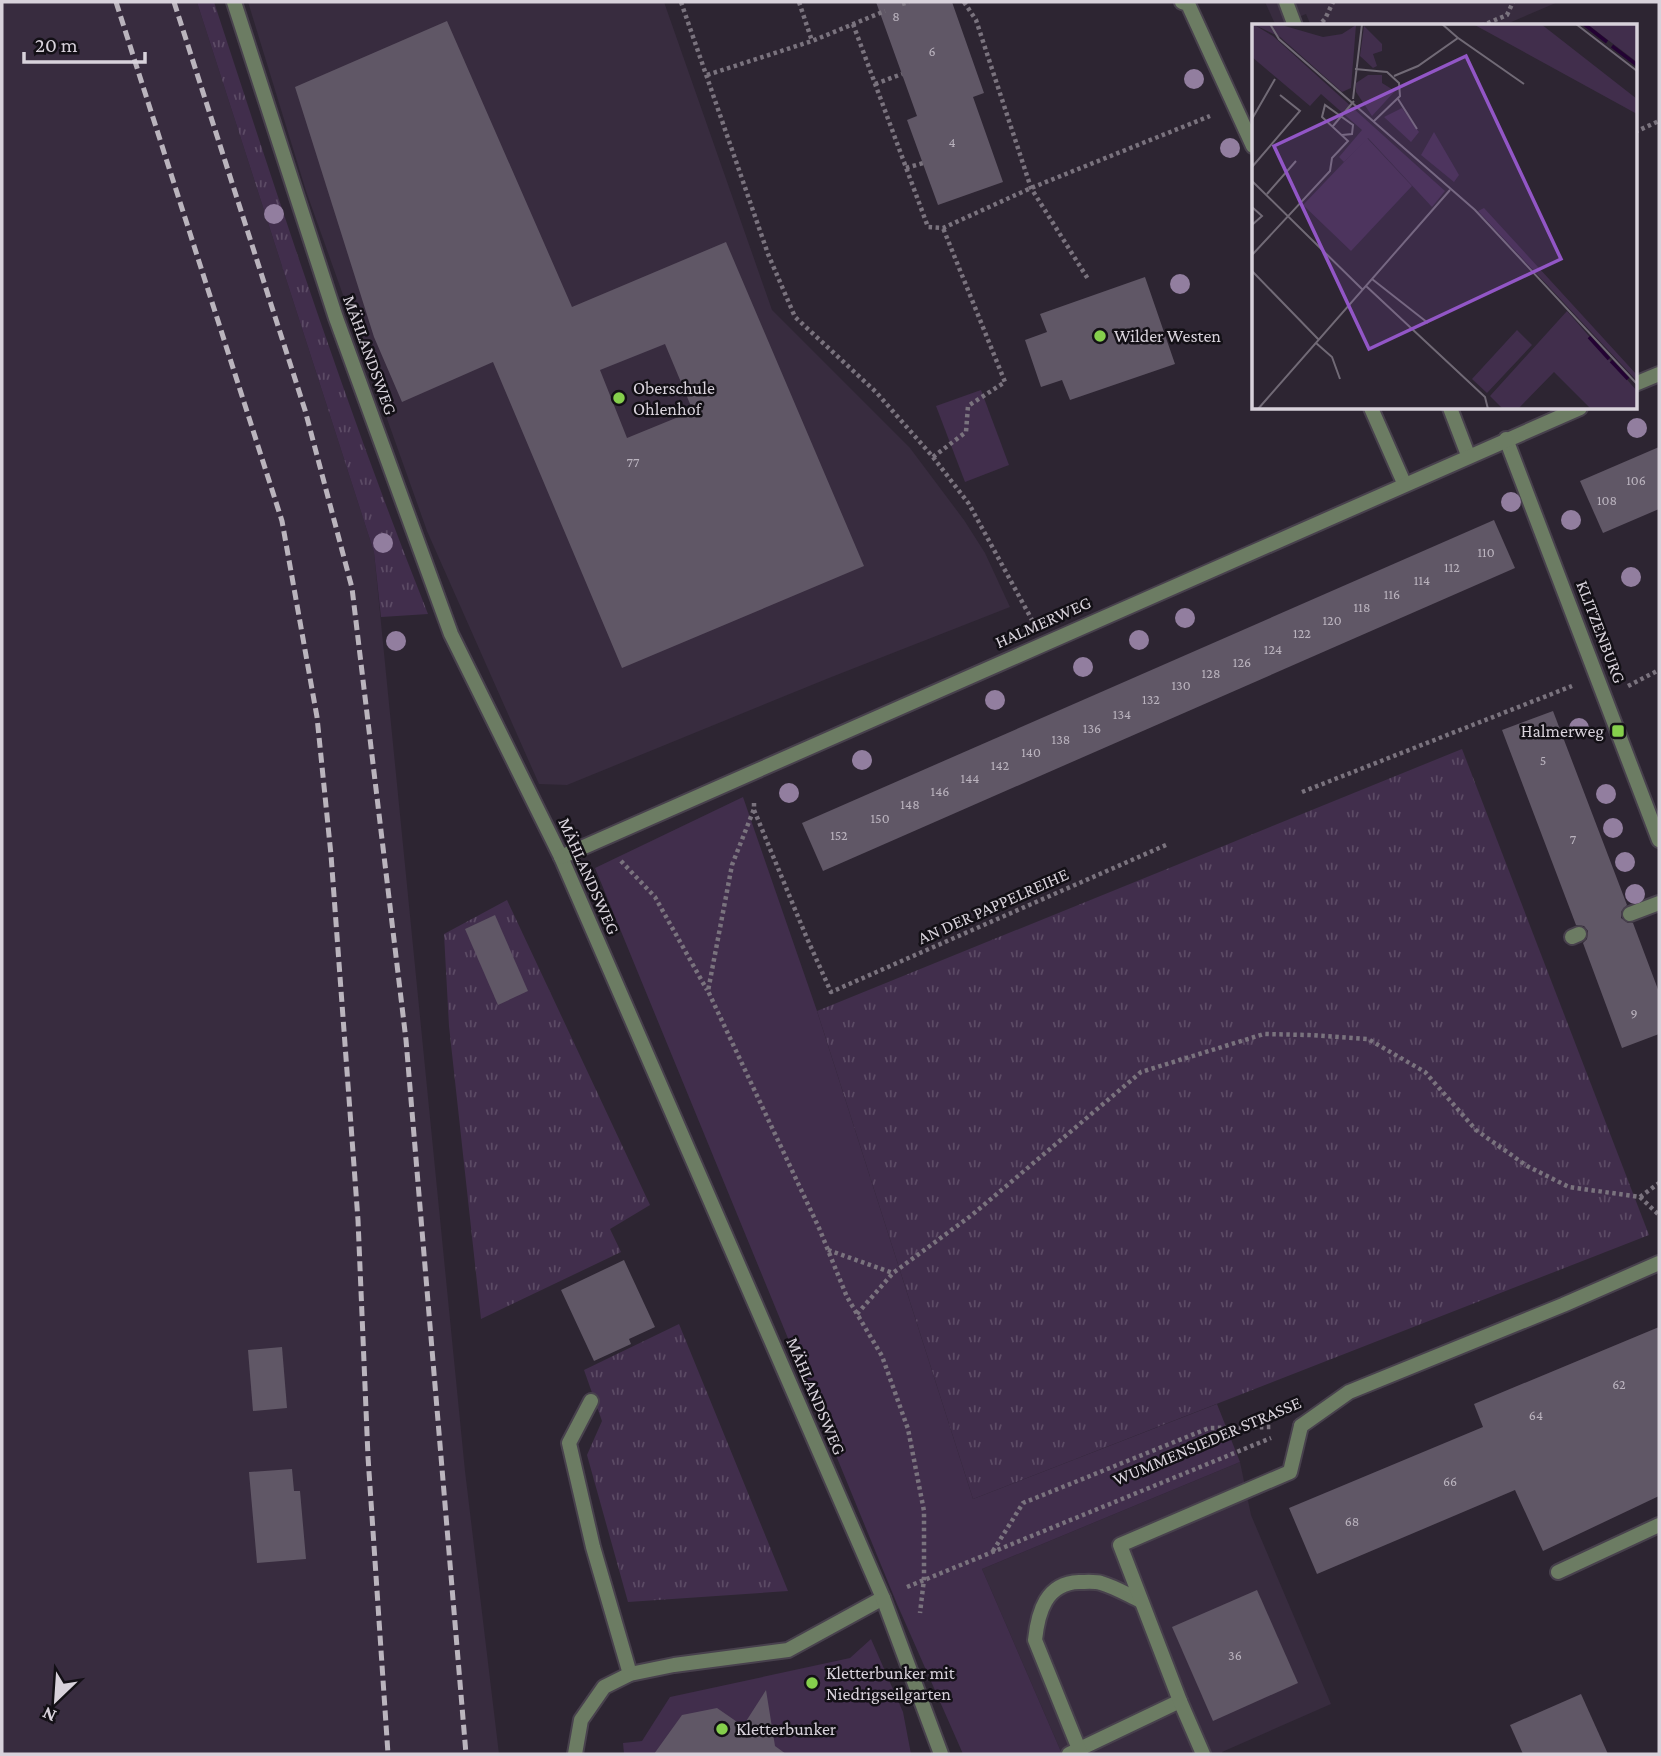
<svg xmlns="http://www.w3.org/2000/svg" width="1661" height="1756" font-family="'Crimson Pro',serif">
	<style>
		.built { fill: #382c3f }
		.grass { fill: url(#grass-tufts) }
		.park { fill: #412e4c }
		.building { fill: #605766; fill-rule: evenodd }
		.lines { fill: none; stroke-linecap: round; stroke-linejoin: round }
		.service-casing { stroke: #48414d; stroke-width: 18 }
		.minor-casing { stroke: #48414d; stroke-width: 18 }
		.path { stroke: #7a737e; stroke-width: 4.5; stroke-dasharray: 3.5 3.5; stroke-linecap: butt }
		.service { stroke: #6c7c63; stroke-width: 14 }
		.minor { stroke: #6c7c63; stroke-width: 14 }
		.rail { stroke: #bab4bd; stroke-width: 5; stroke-dasharray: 10 5; stroke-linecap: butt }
		.tree { fill: #927e9f }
		.poi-dot { fill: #85cf4c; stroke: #131016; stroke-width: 2.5 }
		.labels { text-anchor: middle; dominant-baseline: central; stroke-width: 5; stroke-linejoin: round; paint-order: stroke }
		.number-label { font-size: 14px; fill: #bab3be }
		.poi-label { font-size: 18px; fill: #d8d2db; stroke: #131016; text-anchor: start }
		.street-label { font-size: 18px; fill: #d8d2db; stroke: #131016 }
		.inset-river { fill: none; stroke: #230233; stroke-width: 3.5 }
		.inset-road { fill: none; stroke: #716a76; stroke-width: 2 }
		.view { fill: #9256c6; fill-opacity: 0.15; stroke: #9256c6; stroke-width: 3.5 }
		.inset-edge { fill: none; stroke: #d8d2db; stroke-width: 3.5 }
	</style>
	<defs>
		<pattern id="grass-tufts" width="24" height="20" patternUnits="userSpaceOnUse" patternTransform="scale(1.75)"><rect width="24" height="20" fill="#412e4c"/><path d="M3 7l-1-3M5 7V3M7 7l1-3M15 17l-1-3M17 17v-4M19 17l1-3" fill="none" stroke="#5c4b65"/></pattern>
	</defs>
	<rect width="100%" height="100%" fill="#2d2532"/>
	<g class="built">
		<polygon points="2,2 197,2 374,552 465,1471 499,1754 2,1754"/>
		<polygon points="248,2 664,2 772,310 910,448 964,520 985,553 1010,607 829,678 567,785 539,784 427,531 306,191"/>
		<polygon points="1265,2 1558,2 1502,26 1311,26 1306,14 1276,26"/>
		<polygon points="1240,1462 1251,1515 1331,1704 1222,1752 1223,1754 1062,1754 982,1569"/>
	</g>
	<g class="grass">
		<path d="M197 2H214C281 207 348 413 428 614L381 617 374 552Z"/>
		<polygon points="1462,749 1649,1235 973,1499 817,1011"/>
		<polygon points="507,900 650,1205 610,1229 621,1252 481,1319 449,1026 444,934"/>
		<polygon points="679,1324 788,1591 628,1602 587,1455 602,1421 584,1370"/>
	</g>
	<g class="park">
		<polygon points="981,390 1009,465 965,482 936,406"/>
		<polygon points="743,797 817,1011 973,1499 1217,1404 1240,1462 982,1569 1062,1754 963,1754 897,1604 595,868"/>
		<polygon points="871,1639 903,1712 911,1754 624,1754 623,1743 642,1741 670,1697 850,1658"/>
	</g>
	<g class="building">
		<polygon points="876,2 952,2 984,93 973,97 1003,182 938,205 907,120 917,116"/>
		<path d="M447 21 572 307 726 242 864 566 622 668 493 362 402 402 374 337 295 87ZM665 344 693 411 627 438 600 370Z"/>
		<polygon points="1145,277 1175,364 1070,400 1062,380 1041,387 1025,340 1047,332 1040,314"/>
		<polygon points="1659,447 1659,509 1603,533 1580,481"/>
		<polygon points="1494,520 1515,568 823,871 802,823"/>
		<polygon points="1553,711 1627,905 1621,912 1621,918 1628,923 1633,923 1659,992 1659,1034 1622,1048 1583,943 1587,939 1588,931 1584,926 1576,925 1502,730"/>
		<polygon points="495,915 528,991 498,1005 465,929"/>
		<polygon points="624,1260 655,1327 629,1339 631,1344 594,1361 561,1290"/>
		<polygon points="1659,1327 1659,1496 1543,1551 1515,1490 1317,1574 1289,1508 1483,1427 1474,1404"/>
		<polygon points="282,1347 287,1408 253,1411 248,1350"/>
		<polygon points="292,1469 294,1491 300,1491 306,1559 257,1563 249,1472"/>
		<polygon points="1257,1590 1298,1683 1213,1721 1172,1627"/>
		<polygon points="766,1690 775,1746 786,1754 654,1754 682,1715 717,1708 743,1726"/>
		<polygon points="1581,1694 1608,1754 1523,1754 1510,1725"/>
	</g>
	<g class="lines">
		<g class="service-casing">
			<g id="service">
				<polyline points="1286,2 1295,26"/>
				<polyline points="1450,408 1468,455"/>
				<polyline points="1630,914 1659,903"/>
				<polyline points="1572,937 1579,934"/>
				<polyline points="591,1401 569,1443 593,1547 630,1674"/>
				<polyline points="1558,1572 1659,1525"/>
				<polyline points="575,1754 581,1720 604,1687 630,1674 674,1665 788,1650 883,1598"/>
				<polyline points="1069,1754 1180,1701"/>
				<path d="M1081 1754 1035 1640C1038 1612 1046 1583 1079 1582 1086 1582 1095 1581 1101 1583 1115 1587 1128 1595 1141 1601"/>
				<polyline points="1203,1754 1180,1701 1120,1545 1290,1472 1301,1426"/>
			</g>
		</g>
		<g class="minor-casing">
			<g id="minor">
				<polyline points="234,2 336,318 451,634 561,857 883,1598 941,1754"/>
				<polyline points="1182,2 1188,4 1253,146"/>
				<polyline points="1635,384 1659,374"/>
				<polyline points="1371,408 1404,483"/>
				<polyline points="1506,439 1659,840"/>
				<polyline points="561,857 1580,408"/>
				<polyline points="1301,1426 1349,1392 1563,1305 1659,1263"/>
			</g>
		</g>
		<g class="path">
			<polyline points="681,2 768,254 795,317 876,392 933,457 969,504 1032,620"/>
			<polyline points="799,2 812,41"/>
			<polyline points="964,2 976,20 1031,188 1088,279"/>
			<polyline points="902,4 909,2"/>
			<polyline points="1322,22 1325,19 1333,2"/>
			<polyline points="853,24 928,227 943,228 1031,188 1210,116"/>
			<polyline points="1481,26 1507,15 1513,2"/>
			<polyline points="707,75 812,41 885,11"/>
			<polyline points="875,84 902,74"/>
			<polyline points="1635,132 1659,121"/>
			<polyline points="906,168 923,163"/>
			<polyline points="933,457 966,432 968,406 1005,382 943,228"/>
			<polyline points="1628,686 1659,670"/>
			<polyline points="1302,792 1572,686"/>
			<polyline points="754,803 754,809 732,865 708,991 819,1228 847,1297 882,1356 908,1429 924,1511 924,1579 920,1613"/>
			<polyline points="754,810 806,936 831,992 1166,845"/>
			<polyline points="621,861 655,897 707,990"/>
			<polyline points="1640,1197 1659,1183"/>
			<polyline points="828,1250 893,1273"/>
			<polyline points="857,1314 893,1273 972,1215 1141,1072 1264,1034 1309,1035 1368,1039 1425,1072 1476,1130 1527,1166 1569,1187 1640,1197 1659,1215"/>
			<polyline points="993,1551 1023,1503 1209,1428 1272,1427"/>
			<polyline points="907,1587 1271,1438"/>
		</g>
		<use href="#service" class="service"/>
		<use href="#minor" class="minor"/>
		<g class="rail">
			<polyline points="116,2 282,521 317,717 331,855 358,1220 368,1457 388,1754"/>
			<polyline points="174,2 305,410 352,588 406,1040 466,1754"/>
		</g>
	</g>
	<g class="tree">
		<circle cx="1194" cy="79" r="10"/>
		<circle cx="1230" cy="148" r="10"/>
		<circle cx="274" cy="214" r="10"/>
		<circle cx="1180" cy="284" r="10"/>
		<circle cx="1637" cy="428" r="10"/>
		<circle cx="1511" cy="502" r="10"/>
		<circle cx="1571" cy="520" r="10"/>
		<circle cx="383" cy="543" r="10"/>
		<circle cx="1631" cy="577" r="10"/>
		<circle cx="1185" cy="618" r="10"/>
		<circle cx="1139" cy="640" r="10"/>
		<circle cx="396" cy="641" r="10"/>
		<circle cx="1083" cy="667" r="10"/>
		<circle cx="995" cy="700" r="10"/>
		<circle cx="1579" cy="728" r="10"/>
		<circle cx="862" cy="760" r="10"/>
		<circle cx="789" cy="793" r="10"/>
		<circle cx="1606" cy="794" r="10"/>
		<circle cx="1613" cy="828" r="10"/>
		<circle cx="1625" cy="862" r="10"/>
		<circle cx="1635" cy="894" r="10"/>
	</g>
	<g class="poi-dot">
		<circle cx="1100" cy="336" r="7"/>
		<circle cx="619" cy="398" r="7"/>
		<rect x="1611" y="724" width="14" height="14" rx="3.5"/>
		<circle cx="812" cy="1683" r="7"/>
		<circle cx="722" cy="1729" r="7"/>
	</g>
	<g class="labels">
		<g class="number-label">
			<text x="896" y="16">8</text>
			<text x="932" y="51">6</text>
			<text x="952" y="142">4</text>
			<text x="633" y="462">77</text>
			<text x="1636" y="480">106</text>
			<text x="1607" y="500">108</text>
			<text x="1486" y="552">110</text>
			<text x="1452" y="567">112</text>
			<text x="1422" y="580">114</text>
			<text x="1392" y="594">116</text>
			<text x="1362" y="607">118</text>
			<text x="1332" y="620">120</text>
			<text x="1302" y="633">122</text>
			<text x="1273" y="649">124</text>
			<text x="1242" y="662">126</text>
			<text x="1211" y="673">128</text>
			<text x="1181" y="685">130</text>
			<text x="1151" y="699">132</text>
			<text x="1122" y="714">134</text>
			<text x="1092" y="728">136</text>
			<text x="1061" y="739">138</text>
			<text x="1031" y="752">140</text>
			<text x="1543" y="760">5</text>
			<text x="1000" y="765">142</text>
			<text x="970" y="778">144</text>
			<text x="940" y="791">146</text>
			<text x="910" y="804">148</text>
			<text x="880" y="818">150</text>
			<text x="839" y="835">152</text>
			<text x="1573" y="839">7</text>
			<text x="1634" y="1013">9</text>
			<text x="1619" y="1384">62</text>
			<text x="1536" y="1415">64</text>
			<text x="1450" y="1481">66</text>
			<text x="1352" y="1521">68</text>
			<text x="1235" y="1655">36</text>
		</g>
		<g class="poi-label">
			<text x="1114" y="336">Wilder Westen</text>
			<text x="633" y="388">Oberschule<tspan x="633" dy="21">Ohlenhof</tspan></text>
			<text x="1604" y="731" text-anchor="end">Halmerweg</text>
			<text x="826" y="1673">Kletterbunker mit<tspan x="826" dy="21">Niedrigseilgarten</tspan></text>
			<text x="736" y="1729">Kletterbunker</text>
		</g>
		<g class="street-label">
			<text transform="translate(370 355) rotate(70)">MÄHLANDSWEG</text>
			<text transform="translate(1043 622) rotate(-24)">HALMERWEG</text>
			<text transform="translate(1601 632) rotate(69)">KLITZENBURG</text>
			<text transform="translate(589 876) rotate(66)">MÄHLANDSWEG</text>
			<text transform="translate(993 906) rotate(-24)">AN DER PAPPELREIHE</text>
			<text transform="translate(816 1396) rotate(67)">MÄHLANDSWEG</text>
			<text transform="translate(1207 1441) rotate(-23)">WUMMENSIEDER STRASSE</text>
		</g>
	</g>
	<g transform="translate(1252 24)">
		<rect width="385" height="385" fill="#2d2532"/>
		<path d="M1 0H26L71 13 90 10 104 1 99 64 90 68 28 13ZM150 84 167 108 159 118 132 93ZM182 108 207 151 202 158 169 131ZM115 114 160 162 99 227 51 181ZM232 184 385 351V357L226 187ZM265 306 280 321 235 369 220 355Z" fill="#412e4c"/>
		<path d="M112 2 130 20V27L121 30 125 42 121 44 108 32Z" fill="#412e4c"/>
		<path d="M1 0 21 12 193 167 180 183 116 114 92 138 87 133 110 106 69 70 58 82 0 33ZM116 51H130V59L143 67 120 92 104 68V59Z" fill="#412e4c"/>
		<path d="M221 0H289L385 75V90ZM335 0H385V38ZM315 287 385 367V385H339L302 348 266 385H251L238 372Z" fill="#412e4c"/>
		<path class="inset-river" d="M332 0 355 18M360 22 385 41M337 313 357 335M359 337 376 355"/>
		<path class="inset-road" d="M18 0 27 15 223 186 385 360M190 0 206 14M324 0 385 47M103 45 135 48 147 59 148 72 121 98M142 52 166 42 206 14 272 60M101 75 110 0M146 75 165 105M0 95 23 55M81 102 102 77M0 143 48 87 28 71M0 157 111 266M15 170 44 137M0 183 10 192 0 201M0 231 78 147 80 134 96 117 70 93 73 81 101 101 100 110 90 111M0 247 67 316M120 255 176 299M114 262 233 373 236 385M64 319 80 333 88 355M6 385 198 166"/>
		<path class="view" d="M214 32 309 235 117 325 22 122Z"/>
		<rect width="385" height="385" class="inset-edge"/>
	</g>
	<rect width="1661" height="1756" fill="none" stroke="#d8d2db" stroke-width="7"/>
	<g transform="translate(56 1700) rotate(205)" stroke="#131016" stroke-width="5" paint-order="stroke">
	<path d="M0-5L12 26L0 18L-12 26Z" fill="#d8d2db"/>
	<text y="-10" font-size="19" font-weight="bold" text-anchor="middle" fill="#d8d2db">N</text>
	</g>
	<path d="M24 52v10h121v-10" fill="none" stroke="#d8d2db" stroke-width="3.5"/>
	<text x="35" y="52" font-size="21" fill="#d8d2db" stroke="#131016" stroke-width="5" paint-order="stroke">20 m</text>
</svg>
